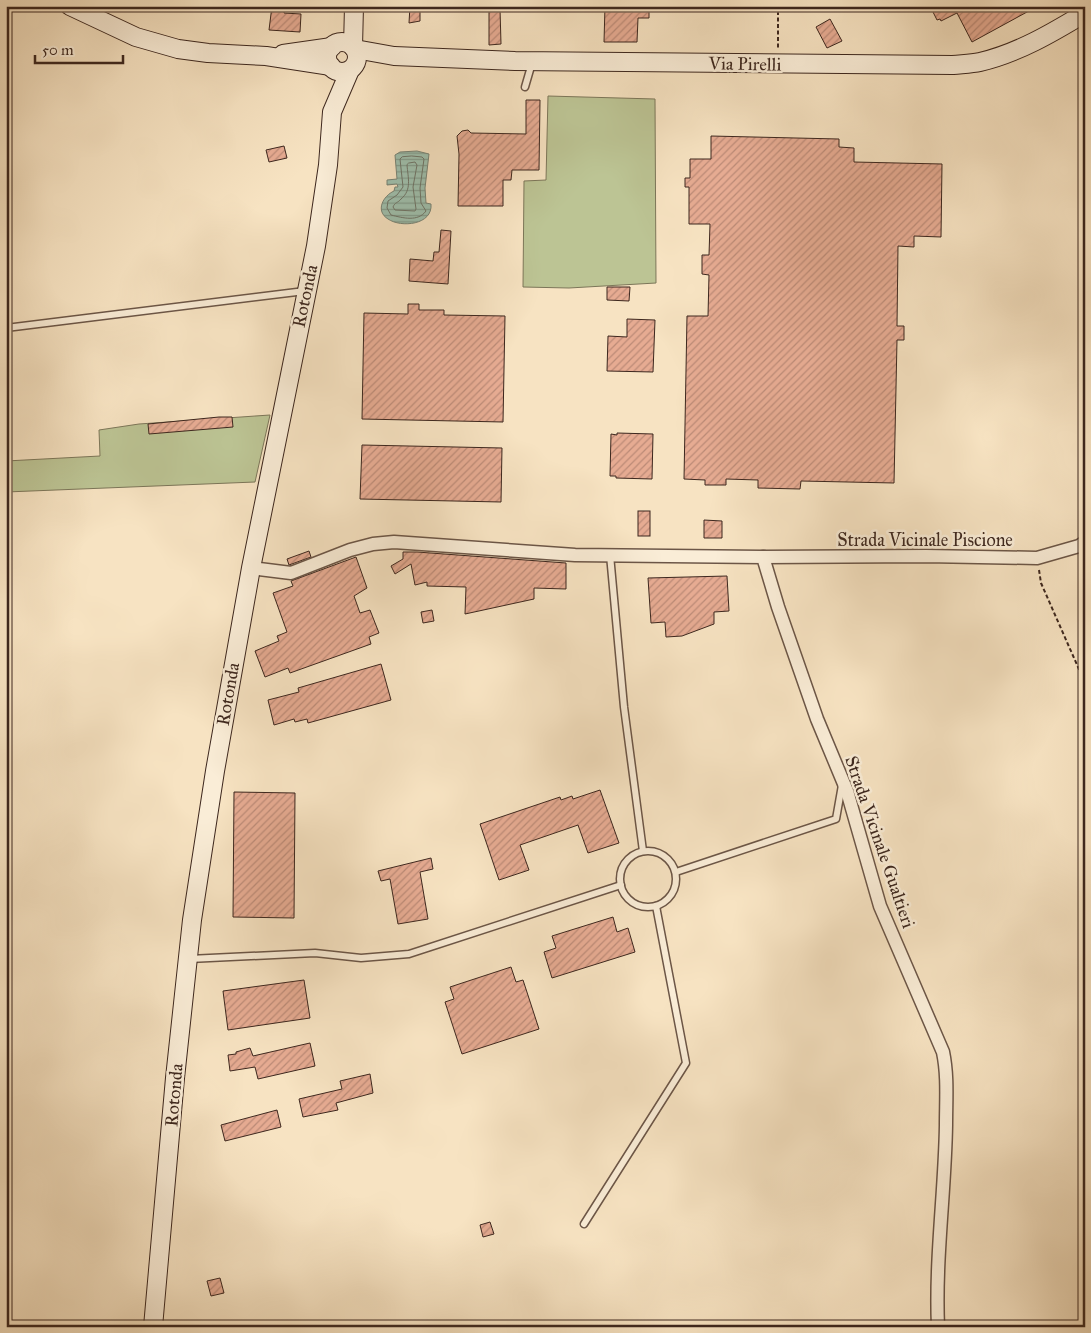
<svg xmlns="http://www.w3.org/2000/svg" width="1091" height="1333" font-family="'IM FELL Great Primer',serif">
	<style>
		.park { fill: #bcc494; stroke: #7c7659 }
		.water { fill: url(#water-rules); stroke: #778274 }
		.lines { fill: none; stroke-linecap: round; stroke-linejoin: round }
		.shore { stroke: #6e7366; stroke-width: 1 }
		.building { fill: url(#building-hatch); stroke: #3d271e }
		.lane-casing { stroke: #6c5647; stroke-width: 9 }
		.street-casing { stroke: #6c5647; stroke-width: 15 }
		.secondary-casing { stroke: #3d271e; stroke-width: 20 }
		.path { stroke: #3d271e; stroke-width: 2; stroke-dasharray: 4 2.5; stroke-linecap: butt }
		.lane { stroke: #faedd7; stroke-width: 6 }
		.street { stroke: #faedd7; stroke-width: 12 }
		.secondary { stroke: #faedd7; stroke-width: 18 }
		.labels { text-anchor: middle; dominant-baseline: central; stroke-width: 5; stroke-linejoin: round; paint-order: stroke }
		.street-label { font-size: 18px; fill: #3d271e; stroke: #faedd7 }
	</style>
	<defs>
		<pattern id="water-rules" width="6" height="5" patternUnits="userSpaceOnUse" patternTransform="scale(1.25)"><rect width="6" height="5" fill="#9ebfad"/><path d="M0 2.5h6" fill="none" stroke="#829b8c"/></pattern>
		<pattern id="building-hatch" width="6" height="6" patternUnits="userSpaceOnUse" patternTransform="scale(1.25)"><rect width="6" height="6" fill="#e6ab92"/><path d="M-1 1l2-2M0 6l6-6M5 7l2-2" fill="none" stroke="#bc8b77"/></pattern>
	</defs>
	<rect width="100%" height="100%" fill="#f7e3c2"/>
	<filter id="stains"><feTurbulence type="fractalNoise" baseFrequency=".004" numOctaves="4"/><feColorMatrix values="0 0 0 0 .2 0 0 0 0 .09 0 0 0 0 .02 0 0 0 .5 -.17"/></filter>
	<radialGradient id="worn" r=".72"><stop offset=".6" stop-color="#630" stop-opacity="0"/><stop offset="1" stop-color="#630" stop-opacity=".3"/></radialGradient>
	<g class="park">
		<polygon points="548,96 655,99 656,283 569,288 523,287 524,181 546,180"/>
		<polygon points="270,415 255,482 6,492 6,461 100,456 99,430 139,424"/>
	</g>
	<path class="water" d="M417 151 429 154 425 188 426 203 431 204C433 225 401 228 388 219 375 211 383 196 394 191L395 187H398L397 184 387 185V180L397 179 395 155 400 152Z"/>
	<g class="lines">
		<g class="shore">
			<path d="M412 156 422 157 424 159 420 188 421 203 426 211C418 222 403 218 391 215L387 208 388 201 397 195 403 187 400 159 402 157Z"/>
			<path d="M409 163 415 162 417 165 413 187 416 209 415 211 395 210 393 207C395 202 398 203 401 199 412 190 408 178 407 165Z"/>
		</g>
	</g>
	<g class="building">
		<polygon points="272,6 285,6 284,13 301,14 300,32 269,30"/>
		<polygon points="410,6 420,6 420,21 409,23"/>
		<polygon points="605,6 649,6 649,18 638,18 637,42 604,42"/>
		<polygon points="930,6 1038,6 972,42 957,13 941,21 940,19 937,20"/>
		<polygon points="489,8 500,9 501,44 489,45"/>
		<polygon points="830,19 842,41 827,48 816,27"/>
		<polygon points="526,100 540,100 539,170 512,170 511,180 503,180 503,206 458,206 459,154 457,136 462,131 468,130 471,133 526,134"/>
		<polygon points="711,136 839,139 839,147 854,148 854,162 942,164 941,237 914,236 914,247 898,246 897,326 904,326 904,340 897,340 894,483 801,481 800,489 758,488 758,480 726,479 726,485 705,485 705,480 684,479 687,316 708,316 709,275 702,274 702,255 709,255 710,224 689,224 689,187 685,187 685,178 690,178 690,159 711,159"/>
		<polygon points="284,146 287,158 269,162 266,150"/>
		<polygon points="441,230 451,231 448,284 409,281 410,259 433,261 434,252 439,252"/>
		<polygon points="607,287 630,287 629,301 607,300"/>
		<polygon points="408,304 419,304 419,310 444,310 444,315 505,316 503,422 362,419 364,313 408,314"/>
		<polygon points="627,319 655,320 653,372 607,371 608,336 627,337"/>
		<polygon points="219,417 232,417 233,427 149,434 148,424"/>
		<polygon points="617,433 653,434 652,479 616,478 616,476 610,476 611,434 617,435"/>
		<polygon points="362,445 502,448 501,502 360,499"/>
		<rect x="638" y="511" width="12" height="25"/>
		<polygon points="704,520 722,521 722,538 704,538"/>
		<polygon points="309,551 311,557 289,565 287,559"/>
		<polygon points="403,552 417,552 566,563 566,589 534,588 534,599 465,614 466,587 427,586 427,582 415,585 411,564 395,574 391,566 403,559"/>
		<polygon points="356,557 367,588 354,596 360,613 370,610 379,633 369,637 371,644 290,673 288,668 265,677 255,651 279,641 277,636 287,632 273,593 293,586 291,581"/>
		<polygon points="727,576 729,611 714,612 714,624 682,636 666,637 665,622 651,623 648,578"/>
		<polygon points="432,610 434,621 423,623 421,612"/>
		<polygon points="381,664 391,700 308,723 307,719 295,722 294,719 274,725 268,700 299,692 298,688"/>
		<polygon points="600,790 619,843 588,853 578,825 520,845 529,870 499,880 480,824 560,797 561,800 572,796 573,799"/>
		<polygon points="234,792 295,793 294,918 233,917"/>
		<polygon points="431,858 433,869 420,872 428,919 398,924 390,879 381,881 378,871"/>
		<polygon points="613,917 617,932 628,928 635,952 552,978 544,952 556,948 552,936"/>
		<polygon points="511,967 516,982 523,980 539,1029 462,1054 445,1002 454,999 450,987"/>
		<polygon points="304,980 310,1018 228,1030 223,991"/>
		<polygon points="310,1043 315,1066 258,1079 255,1067 230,1071 228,1055 236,1054 236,1052 250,1048 253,1056"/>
		<polygon points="370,1074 373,1093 336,1103 338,1110 303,1117 299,1099 342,1089 340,1081"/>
		<polygon points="277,1110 281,1127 225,1141 221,1125"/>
		<polygon points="490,1222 494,1234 483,1237 480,1225"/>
		<polygon points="220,1278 224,1293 211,1296 207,1281"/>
	</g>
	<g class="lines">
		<g class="lane-casing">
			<g id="lane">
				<polyline points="525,87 532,63"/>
				<polyline points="6,328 305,291"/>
				<polyline points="610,555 624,707 643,851"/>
				<circle cx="648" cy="879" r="28"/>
				<polyline points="676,872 836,819 842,785"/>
				<polyline points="189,959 315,953 361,958 409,954 621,885"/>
				<polyline points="584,1224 686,1063 656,906"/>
			</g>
		</g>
		<g class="street-casing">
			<g id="street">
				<polyline points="763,557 926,556 1037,558 1079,546 1085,542"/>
				<path d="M251 568 291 573 350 550 373 544 394 542 575 555 763 557 778 607 817 719 847 791 880 906 943 1052C948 1076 946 1100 946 1125 945 1192 935 1259 938 1327"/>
			</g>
		</g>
		<g class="secondary-casing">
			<g id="secondary">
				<polyline points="70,6 136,37 178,49 208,53 266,56 331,66"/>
				<circle cx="342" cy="57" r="15"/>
				<polyline points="353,47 354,6"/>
				<path d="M355 49 394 56 515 61 953 65C962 64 971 64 980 62 1018 53 1052 33 1085 13"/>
				<polyline points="283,54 332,47"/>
				<polyline points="153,1327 175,1078 192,920 215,771 251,568 316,246 328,165 332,112 350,70"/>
			</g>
		</g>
		<g class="path">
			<polyline points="705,6 778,6 778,50"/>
			<polyline points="1039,570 1041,583 1085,683"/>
		</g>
		<use href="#lane" class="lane"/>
		<use href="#street" class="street"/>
		<use href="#secondary" class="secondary"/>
	</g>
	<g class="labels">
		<g class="street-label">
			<text transform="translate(745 64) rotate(1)">Via Pirelli</text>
			<text transform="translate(305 296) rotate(-78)">Rotonda</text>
			<text x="925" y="540">Strada Vicinale Piscione</text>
			<text transform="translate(228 694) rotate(-80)">Rotonda</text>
			<text transform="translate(880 842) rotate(71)">Strada Vicinale Gualtieri</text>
			<text transform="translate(174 1095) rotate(-85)">Rotonda</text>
		</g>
	</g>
	<rect width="1091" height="1333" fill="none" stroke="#f7e3c2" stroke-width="25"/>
	<rect x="8" y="8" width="1076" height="1318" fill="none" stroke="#3d271e" stroke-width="2.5"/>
	<rect x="12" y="12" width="1066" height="1308" fill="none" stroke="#3d271e"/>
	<path d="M35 55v8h88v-8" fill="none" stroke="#3d271e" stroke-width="2.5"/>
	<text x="42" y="55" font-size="15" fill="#3d271e" stroke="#faedd7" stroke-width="4" paint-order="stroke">50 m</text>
	<rect width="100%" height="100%" filter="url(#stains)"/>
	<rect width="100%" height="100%" fill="url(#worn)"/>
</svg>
